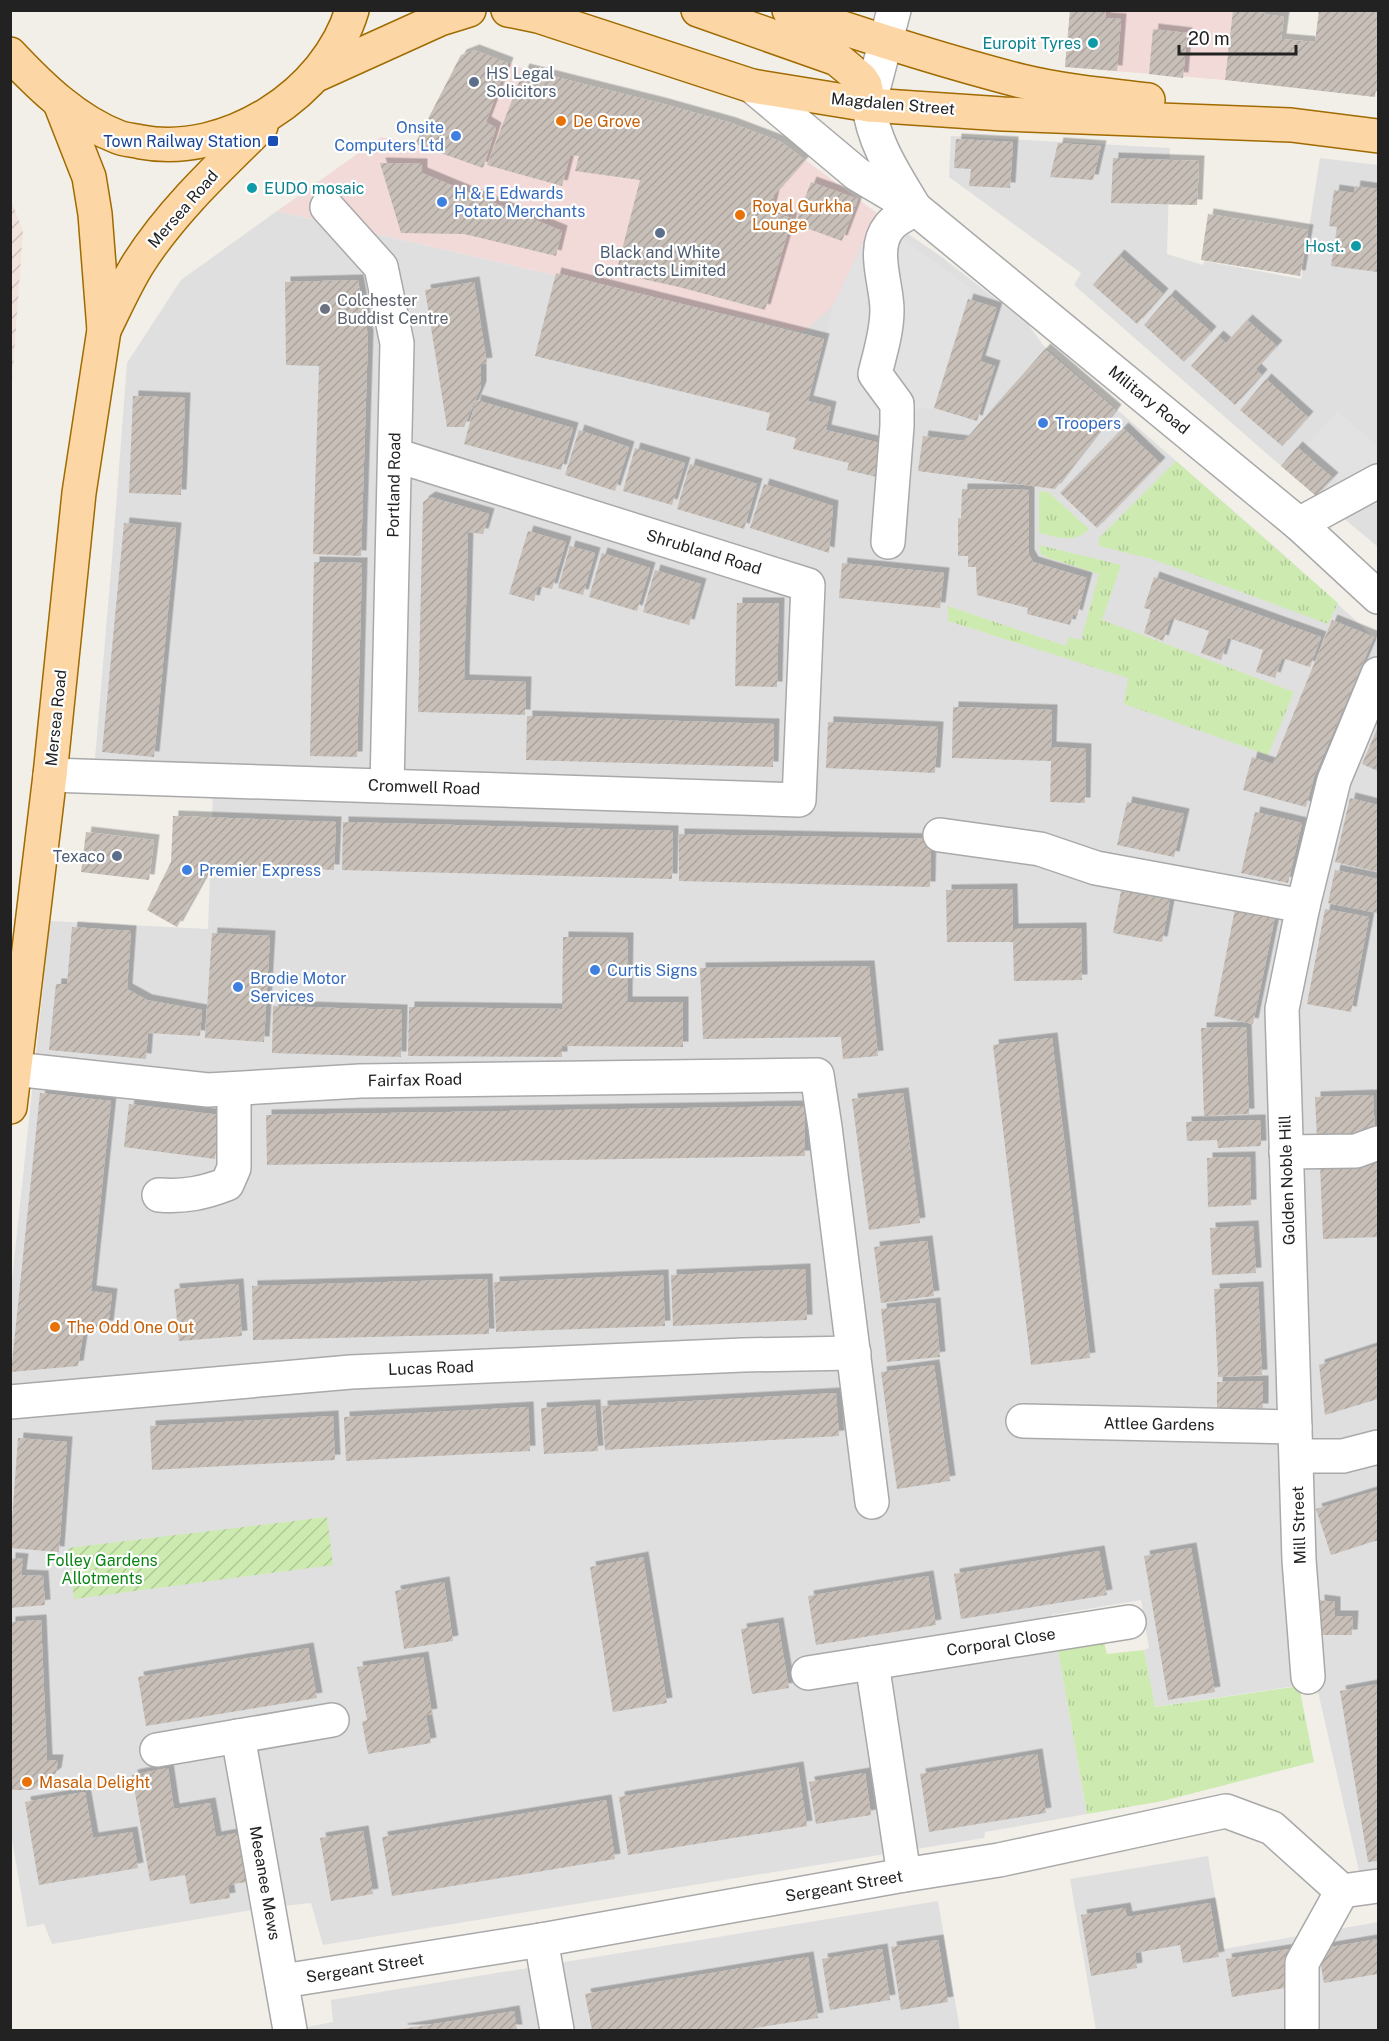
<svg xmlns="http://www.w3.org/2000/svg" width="1389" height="2041" font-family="'Public Sans',sans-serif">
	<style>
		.residential { fill: #e0dfdf }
		.commercial { fill: #f2dad9 }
		.military { fill: url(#military-furrows) }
		.grass { fill: url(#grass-tufts) }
		.garden { fill: url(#garden-furrows) }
		.parking { fill: #e2e2e2 }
		.building { fill: url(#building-hatch); filter: url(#shadow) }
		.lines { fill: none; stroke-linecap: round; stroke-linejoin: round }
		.minor-casing { stroke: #a9a9a9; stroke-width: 36 }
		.major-casing { stroke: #a06b00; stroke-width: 36 }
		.minor { stroke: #fff; stroke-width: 33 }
		.major { stroke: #fcd6a4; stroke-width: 33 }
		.culture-dot { fill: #0f9aa8; stroke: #fff; stroke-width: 2 }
		.service-dot { fill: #5c6f8a; stroke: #fff; stroke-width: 2 }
		.food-dot { fill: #e8710a; stroke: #fff; stroke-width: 2 }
		.shop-dot { fill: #3f7fe0; stroke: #fff; stroke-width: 2 }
		.transit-dot { fill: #1a4fb4; stroke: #fff; stroke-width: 2 }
		.worship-dot { fill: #6b7280; stroke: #fff; stroke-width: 2 }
		.labels { text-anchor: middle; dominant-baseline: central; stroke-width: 4.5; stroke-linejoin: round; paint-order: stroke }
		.culture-label { font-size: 16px; fill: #0d838f; stroke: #fff; text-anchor: end }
		.service-label { font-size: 16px; fill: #4e5e75; stroke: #fff; text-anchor: start }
		.street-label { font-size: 16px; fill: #222; stroke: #fff }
		.food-label { font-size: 16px; fill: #c56008; stroke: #fff; text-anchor: start }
		.shop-label { font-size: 16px; fill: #366cbe; stroke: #fff; text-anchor: start }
		.transit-label { font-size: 16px; fill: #164399; stroke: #fff; text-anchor: end }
		.worship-label { font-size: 16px; fill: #5b616d; stroke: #fff; text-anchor: start }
		.park-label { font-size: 16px; fill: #0c8416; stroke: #fff }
	</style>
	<defs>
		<pattern id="military-furrows" width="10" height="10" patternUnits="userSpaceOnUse" patternTransform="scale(1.5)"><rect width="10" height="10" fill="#f3e3dd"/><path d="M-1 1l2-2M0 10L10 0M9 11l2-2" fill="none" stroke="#d0c2bd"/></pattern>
		<pattern id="grass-tufts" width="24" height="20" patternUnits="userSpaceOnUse" patternTransform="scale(1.5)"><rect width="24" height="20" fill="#cdebb0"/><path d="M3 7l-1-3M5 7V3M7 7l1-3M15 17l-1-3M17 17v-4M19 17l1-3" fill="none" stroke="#b0c997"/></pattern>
		<pattern id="garden-furrows" width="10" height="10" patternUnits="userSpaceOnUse" patternTransform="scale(1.5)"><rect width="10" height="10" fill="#cdebb0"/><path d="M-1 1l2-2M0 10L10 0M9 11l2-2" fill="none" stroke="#b0c997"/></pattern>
		<pattern id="building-hatch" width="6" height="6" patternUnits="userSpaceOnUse" patternTransform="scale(1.5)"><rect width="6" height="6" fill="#c7bfb8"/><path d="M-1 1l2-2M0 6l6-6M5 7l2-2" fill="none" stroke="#aba49e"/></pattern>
		<filter id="shadow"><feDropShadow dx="5.5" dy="-5.5" stdDeviation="0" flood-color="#0004"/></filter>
	</defs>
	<rect width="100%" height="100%" fill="#f2efe9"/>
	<g class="residential">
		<polygon points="951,136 1170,148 1167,254 1203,265 1204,261 1301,279 1320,158 1378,165 1378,547 1281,466 1074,285 1081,273 949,177"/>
		<polygon points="277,211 802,332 877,213 939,255 1028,324 1043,345 1283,554 1378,641 1378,1868 1359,1871 1316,1683 1154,1707 1144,1650 1149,1648 1141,1600 1052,1615 1087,1814 985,1832 984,1838 323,1945 311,1903 264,1908 52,1944 44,1924 27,1927 10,1828 10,1299 50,921 208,929 214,763 95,758 112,559 127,363 181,280"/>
		<polygon points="1208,1856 1224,1949 1378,1922 1378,2030 1096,2030 1070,1879"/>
		<polygon points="938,1901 960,2030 292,2030 333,2022 331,2000"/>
	</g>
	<g class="commercial">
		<polygon points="1070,11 1233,11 1225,80 1065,67"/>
		<polygon points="474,50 524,69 660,103 730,123 781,142 877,213 833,306 803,332 277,211 381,137 415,144 461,55"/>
	</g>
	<polygon class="military" points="11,200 23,231 11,395"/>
	<g class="grass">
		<polygon points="1176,461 1338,603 1328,624 1152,559 1099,546 1099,538"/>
		<path d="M1039 491 1048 492 1089 529C1075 544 1057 537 1039 533Z"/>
		<polygon points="1039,545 1121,565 1102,620 1294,692 1268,755 1124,704 1128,678 948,621 948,606 1066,646 1069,637 1081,640 1099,574 1046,557 1041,554"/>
		<polygon points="1104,1642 1107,1654 1144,1650 1155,1707 1299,1686 1314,1762 1163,1801 1087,1814 1058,1650"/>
	</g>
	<polygon class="garden" points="327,1517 333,1565 74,1599 68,1548"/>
	<g class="parking">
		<polygon points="874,218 971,288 934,408 890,411 884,442 828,429 834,406 810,399 833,306"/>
		<polygon points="1338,411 1378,447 1378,472 1346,489 1302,450"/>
	</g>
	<g class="building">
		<polygon points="1070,10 1106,10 1105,18 1121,19 1117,71 1065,67"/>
		<polygon points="1233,10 1265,10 1264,14 1284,17 1281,39 1315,42 1319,10 1378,10 1378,72 1375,97 1225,80"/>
		<polygon points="1153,29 1187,33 1183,78 1149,74"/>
		<polygon points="474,50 508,63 486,122 496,128 483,168 415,144 461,55"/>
		<polygon points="524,69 660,103 731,123 781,142 805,160 774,195 770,212 792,218 765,310 679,287 616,273 640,180 575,171 579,156 570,155 562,186 487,165"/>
		<polygon points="956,139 1013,142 1010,188 969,186 971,169 954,168"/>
		<polygon points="1058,143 1101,146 1093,180 1050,177"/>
		<polygon points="1113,158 1199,161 1197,205 1111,203"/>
		<polygon points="380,163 422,164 422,173 562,231 556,256 464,234 401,233"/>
		<polygon points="811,182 858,199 842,241 795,224"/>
		<polygon points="1355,186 1378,189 1378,272 1331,266 1337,227 1329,226 1334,190 1354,193"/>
		<polygon points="1208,214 1308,230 1300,276 1201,260"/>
		<polygon points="1119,255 1163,294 1137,324 1093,285"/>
		<polygon points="556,273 824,339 808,401 831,407 826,430 889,445 881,478 847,470 849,463 793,449 796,438 766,430 770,413 535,356"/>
		<polygon points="358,280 368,336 361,556 313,554 319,366 286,365 285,282"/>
		<polygon points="474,282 487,363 481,364 481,387 464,427 447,427 425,290"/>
		<polygon points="1170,295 1211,332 1184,362 1144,325"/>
		<polygon points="968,299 997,308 980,361 995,366 977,421 934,408"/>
		<polygon points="1247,320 1277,346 1256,369 1262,375 1235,405 1191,366 1218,336 1226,343"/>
		<polygon points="1045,349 1116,410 1055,489 918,471 923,436 964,441"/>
		<polygon points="1266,379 1308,417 1282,446 1240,410"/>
		<polygon points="133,396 185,398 181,495 129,493"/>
		<polygon points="476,400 573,428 561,470 464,444"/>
		<polygon points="1123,428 1160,463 1097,528 1060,493"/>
		<polygon points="579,430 629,447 615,491 565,475"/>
		<polygon points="1297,447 1333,478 1316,496 1281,466"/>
		<polygon points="635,448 685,463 672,505 623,491"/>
		<polygon points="690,464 757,484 744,529 677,509"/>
		<polygon points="764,484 833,506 829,553 750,528"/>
		<polygon points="962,489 1029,490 1029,555 1033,562 1087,578 1077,616 1073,614 1070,625 1027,614 1028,608 977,595 976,567 968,567 968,556 958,556 958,518 961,519"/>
		<polygon points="430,497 489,514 483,534 468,532 464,680 526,682 525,715 418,712 423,502"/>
		<polygon points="124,523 176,528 154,757 102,752"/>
		<polygon points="528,531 566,542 552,589 538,586 534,601 509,594"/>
		<polygon points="570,546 595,553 583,595 558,588"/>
		<polygon points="602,553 650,568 637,611 589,597"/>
		<polygon points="314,562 362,563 357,757 310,756"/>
		<polygon points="842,563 944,573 940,608 839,598"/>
		<polygon points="655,570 701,584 689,625 643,612"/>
		<polygon points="1154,577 1321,637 1310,667 1282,658 1275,678 1256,672 1263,650 1228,638 1221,660 1201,653 1209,631 1171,618 1163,641 1144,633 1151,610 1144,608"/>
		<polygon points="737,603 779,603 777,687 735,686"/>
		<polygon points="1332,620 1374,637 1314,777 1306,807 1243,790 1252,757 1273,764"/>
		<polygon points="953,707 1052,710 1051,747 1086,749 1085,803 1050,802 1051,761 952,758"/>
		<polygon points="527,716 774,724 773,767 526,760"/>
		<polygon points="828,722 938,727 935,773 826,768"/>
		<polygon points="1378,727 1378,771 1362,764"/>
		<polygon points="1350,798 1378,805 1378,872 1335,862"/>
		<polygon points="1127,802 1184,814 1174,857 1117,845"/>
		<polygon points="1255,812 1302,823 1288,883 1241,873"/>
		<polygon points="173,816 336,822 334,870 209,864 206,875 177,927 147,910 171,862"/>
		<polygon points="343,822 673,831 672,879 342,870"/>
		<polygon points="86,832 154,840 149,880 81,872"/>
		<polygon points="679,834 931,839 930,887 679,881"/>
		<polygon points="1335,870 1378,879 1377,913 1328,903"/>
		<polygon points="1012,889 1013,929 1081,928 1082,980 1014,981 1013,942 947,942 946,890"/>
		<polygon points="1121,891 1170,900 1162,942 1113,933"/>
		<polygon points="1235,909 1275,917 1253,1024 1214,1016"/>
		<polygon points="1325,909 1369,917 1351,1012 1307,1004"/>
		<polygon points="72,927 131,931 127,989 147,1000 202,1010 200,1036 148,1033 146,1059 49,1050 56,984 67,984"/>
		<polygon points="212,933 270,936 264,1042 205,1038"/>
		<polygon points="563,937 628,938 627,1002 683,1002 683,1047 562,1046 562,1057 408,1056 409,1007 562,1009"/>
		<polygon points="869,966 878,1056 843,1059 841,1037 703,1039 700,968"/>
		<polygon points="273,1006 402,1010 401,1057 272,1053"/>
		<polygon points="1246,1027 1249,1114 1204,1116 1201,1028"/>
		<polygon points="1052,1038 1090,1358 1031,1365 993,1045"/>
		<polygon points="40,1093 111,1101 91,1291 112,1294 108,1326 84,1328 78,1366 11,1372"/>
		<polygon points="903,1093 920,1223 869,1230 852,1099"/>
		<polygon points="1373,1095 1375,1135 1317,1139 1315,1097"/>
		<polygon points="129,1104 220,1115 215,1159 124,1147"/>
		<polygon points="804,1106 805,1156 267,1165 266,1115"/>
		<polygon points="1260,1120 1261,1146 1218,1148 1217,1140 1187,1141 1186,1122"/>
		<polygon points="1250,1157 1251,1205 1208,1207 1207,1158"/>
		<polygon points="1378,1162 1378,1237 1323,1239 1320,1164"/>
		<polygon points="1253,1226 1256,1273 1212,1275 1210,1228"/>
		<polygon points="927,1241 934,1296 881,1303 874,1247"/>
		<polygon points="805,1269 807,1320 673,1326 671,1275"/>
		<polygon points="663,1275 665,1326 496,1332 494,1282"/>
		<polygon points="487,1279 489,1334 253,1340 252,1286"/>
		<polygon points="238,1284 242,1336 179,1341 174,1289"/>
		<polygon points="1258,1287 1262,1375 1218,1377 1214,1289"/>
		<polygon points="935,1303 940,1357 887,1362 881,1309"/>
		<polygon points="1378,1346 1378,1399 1325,1415 1319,1365"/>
		<polygon points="934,1365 950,1481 897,1489 881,1372"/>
		<polygon points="1263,1381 1263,1409 1217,1409 1217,1382"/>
		<polygon points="836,1393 839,1436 605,1450 602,1406"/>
		<polygon points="595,1405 598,1451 544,1454 541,1408"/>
		<polygon points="528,1407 530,1451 346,1461 344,1417"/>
		<polygon points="333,1416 335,1460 152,1470 150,1426"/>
		<polygon points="18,1438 67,1442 59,1552 10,1548"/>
		<polygon points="1378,1490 1378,1540 1331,1555 1316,1509"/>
		<polygon points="1191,1548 1215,1692 1168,1700 1144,1556"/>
		<polygon points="1099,1551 1107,1595 961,1619 954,1574"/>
		<polygon points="643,1557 667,1703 613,1712 590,1567"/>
		<polygon points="10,1558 23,1559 21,1575 43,1576 45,1605 10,1608"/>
		<polygon points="928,1576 936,1625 816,1645 808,1596"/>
		<polygon points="444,1582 453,1641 404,1649 395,1591"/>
		<polygon points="1319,1600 1335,1602 1335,1616 1353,1616 1352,1635 1320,1635"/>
		<polygon points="41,1620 47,1760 58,1760 56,1773 32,1790 10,1790 10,1622"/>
		<polygon points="778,1623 789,1688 752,1694 741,1629"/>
		<polygon points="308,1648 317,1698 146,1726 138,1677"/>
		<polygon points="423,1657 432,1714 426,1715 431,1743 368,1754 362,1722 367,1720 357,1667"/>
		<polygon points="1378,1684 1378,1861 1368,1862 1340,1691"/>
		<polygon points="1037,1754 1046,1813 929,1832 920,1774"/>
		<polygon points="798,1767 807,1826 628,1855 619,1797"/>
		<polygon points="168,1768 174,1809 210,1803 216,1837 249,1831 257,1880 228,1885 230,1898 190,1904 185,1875 150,1881 132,1775"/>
		<polygon points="865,1773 871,1815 816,1824 809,1782"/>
		<polygon points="85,1792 93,1838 132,1832 138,1868 39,1885 25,1802"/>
		<polygon points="606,1800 615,1859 392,1896 382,1837"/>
		<polygon points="363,1831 373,1894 331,1901 320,1838"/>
		<polygon points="1210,1903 1219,1957 1183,1963 1180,1945 1135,1953 1137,1968 1091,1976 1081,1915 1125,1908 1127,1917"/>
		<polygon points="1378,1939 1378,1974 1324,1983 1318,1949"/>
		<polygon points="938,1940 948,2002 901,2010 891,1947"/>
		<polygon points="882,1949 890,2000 830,2010 822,1959"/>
		<polygon points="1290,1949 1296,1986 1232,1997 1226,1959"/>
		<polygon points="808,1957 818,2018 743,2030 592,2030 585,1994"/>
		<polygon points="514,2011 517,2030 402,2030 402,2029"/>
	</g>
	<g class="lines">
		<g class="minor-casing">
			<g id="minor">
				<path d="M894 10 869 105C873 142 894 173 913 205"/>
				<polyline points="752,86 857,174 916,209 1299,524 1378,597"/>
				<polyline points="327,207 381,267 397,343 387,786"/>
				<polyline points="1299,524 1378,481"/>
				<path d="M888 542 897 426V404L875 374C880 353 887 332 887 310 887 284 871 249 889 227 895 219 907 214 916 209"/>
				<polyline points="50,775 799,800 808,585 395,455"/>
				<polyline points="940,835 1040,849 1096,868 1303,906"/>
				<polyline points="14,1069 208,1090 360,1081 817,1075 825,1127 872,1502"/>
				<polyline points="1286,1152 1356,1151 1378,1143"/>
				<path d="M159 1195C184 1197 204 1193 227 1184L234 1168V1089"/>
				<polyline points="10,1402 351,1372 743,1355 854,1353"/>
				<polyline points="1023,1421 1295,1427"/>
				<polyline points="1297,1456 1343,1456 1378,1447"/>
				<polyline points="872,1663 904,1875"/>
				<polyline points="808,1673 1129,1622"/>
				<polyline points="1308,1677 1299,1560 1282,1009 1303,906 1334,780 1378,674"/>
				<polyline points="238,1736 290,2030"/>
				<polyline points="157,1750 332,1720"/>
				<polyline points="541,1940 557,2030"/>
				<polyline points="283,1981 541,1940 904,1875 999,1860 1226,1811 1272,1828 1342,1891 1378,1886"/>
				<polyline points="1302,2030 1302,1963 1342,1891"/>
			</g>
		</g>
		<g class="major-casing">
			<g id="major">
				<polyline points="508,10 538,16 752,86 869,105 1003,114 1291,125 1378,136"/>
				<polyline points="698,10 837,59 861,79 865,85 869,105"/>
				<path d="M789 10C865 36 943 61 1021 81 1062 91 1105 95 1148 100"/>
				<path d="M10 54C41 87 76 121 118 137 125 140 133 140 141 142 226 158 327 94 352 10"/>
				<polyline points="314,76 440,19 469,10"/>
				<path d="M104 330C115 308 125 285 138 264 171 212 217 169 261 126"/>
				<polyline points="10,1107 50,775 79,493 104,330 95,214 89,177 60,103"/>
			</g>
		</g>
		<use href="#minor" class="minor"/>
		<use href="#major" class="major"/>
	</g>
	<g class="culture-dot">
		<circle cx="1093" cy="43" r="6"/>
		<circle cx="252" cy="188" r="6"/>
		<circle cx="1356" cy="246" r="6"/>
	</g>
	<g class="service-dot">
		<circle cx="474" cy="82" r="6"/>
		<circle cx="660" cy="233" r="6"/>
		<circle cx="117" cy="856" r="6"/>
	</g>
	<g class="food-dot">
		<circle cx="561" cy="121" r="6"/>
		<circle cx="740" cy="215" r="6"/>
		<circle cx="55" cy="1327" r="6"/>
		<circle cx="27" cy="1782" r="6"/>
	</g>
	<g class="shop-dot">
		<circle cx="456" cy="136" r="6"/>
		<circle cx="442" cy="202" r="6"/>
		<circle cx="1043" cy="423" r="6"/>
		<circle cx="187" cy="870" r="6"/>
		<circle cx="595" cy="970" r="6"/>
		<circle cx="238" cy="987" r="6"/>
	</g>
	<rect class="transit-dot" x="267" y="135" width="12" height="12" rx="3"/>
	<circle class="worship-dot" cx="325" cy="309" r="6"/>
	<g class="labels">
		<g class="culture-label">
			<text x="1081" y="43">Europit Tyres</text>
			<text x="264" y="188" text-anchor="start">EUDO mosaic</text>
			<text x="1344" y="246">Host.</text>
		</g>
		<g class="service-label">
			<text x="486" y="73">HS Legal<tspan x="486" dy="18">Solicitors</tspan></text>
			<text x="660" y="252" text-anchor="middle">Black and White<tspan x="660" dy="18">Contracts Limited</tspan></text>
			<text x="105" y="856" text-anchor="end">Texaco</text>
		</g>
		<g class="street-label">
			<text transform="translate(893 104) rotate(5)">Magdalen Street</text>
			<text transform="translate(183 209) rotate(-49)">Mersea Road</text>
			<text transform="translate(1149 400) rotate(39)">Military Road</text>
			<text transform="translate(394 485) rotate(-89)">Portland Road</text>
			<text transform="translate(704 552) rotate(17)">Shrubland Road</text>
			<text transform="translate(56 718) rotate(-84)">Mersea Road</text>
			<text transform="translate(424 787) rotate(2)">Cromwell Road</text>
			<text transform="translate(415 1080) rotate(-1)">Fairfax Road</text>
			<text transform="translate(1287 1180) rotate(-92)">Golden Noble Hill</text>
			<text transform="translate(431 1368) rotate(-2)">Lucas Road</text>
			<text transform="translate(1159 1424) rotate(1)">Attlee Gardens</text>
			<text transform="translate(1299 1525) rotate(-92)">Mill Street</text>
			<text transform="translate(1001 1642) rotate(-9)">Corporal Close</text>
			<text transform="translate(265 1883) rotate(80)">Meeanee Mews</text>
			<text transform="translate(844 1886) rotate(-10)">Sergeant Street</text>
			<text transform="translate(365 1968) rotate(-9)">Sergeant Street</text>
		</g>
		<g class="food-label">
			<text x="573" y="121">De Grove</text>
			<text x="752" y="206">Royal Gurkha<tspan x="752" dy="18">Lounge</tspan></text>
			<text x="67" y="1327">The Odd One Out</text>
			<text x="39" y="1782">Masala Delight</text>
		</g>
		<g class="shop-label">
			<text x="444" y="127" text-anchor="end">Onsite<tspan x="444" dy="18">Computers Ltd</tspan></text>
			<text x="454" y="193">H &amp; E Edwards<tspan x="454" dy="18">Potato Merchants</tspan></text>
			<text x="1055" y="423">Troopers</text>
			<text x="199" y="870">Premier Express</text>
			<text x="607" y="970">Curtis Signs</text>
			<text x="250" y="978">Brodie Motor<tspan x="250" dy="18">Services</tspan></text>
		</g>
		<g class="transit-label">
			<text x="261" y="141">Town Railway Station</text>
		</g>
		<g class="worship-label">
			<text x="337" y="300">Colchester<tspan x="337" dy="18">Buddist Centre</tspan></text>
		</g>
		<g class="park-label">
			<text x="102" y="1560">Folley Gardens<tspan x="102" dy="18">Allotments</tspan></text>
		</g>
	</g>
	<rect width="1389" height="2041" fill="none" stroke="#222222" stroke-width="24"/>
	<path d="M1179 45v9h117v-9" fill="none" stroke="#222222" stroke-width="3"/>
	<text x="1188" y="45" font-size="18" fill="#222222" stroke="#ffffff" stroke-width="4.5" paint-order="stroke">20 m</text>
</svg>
